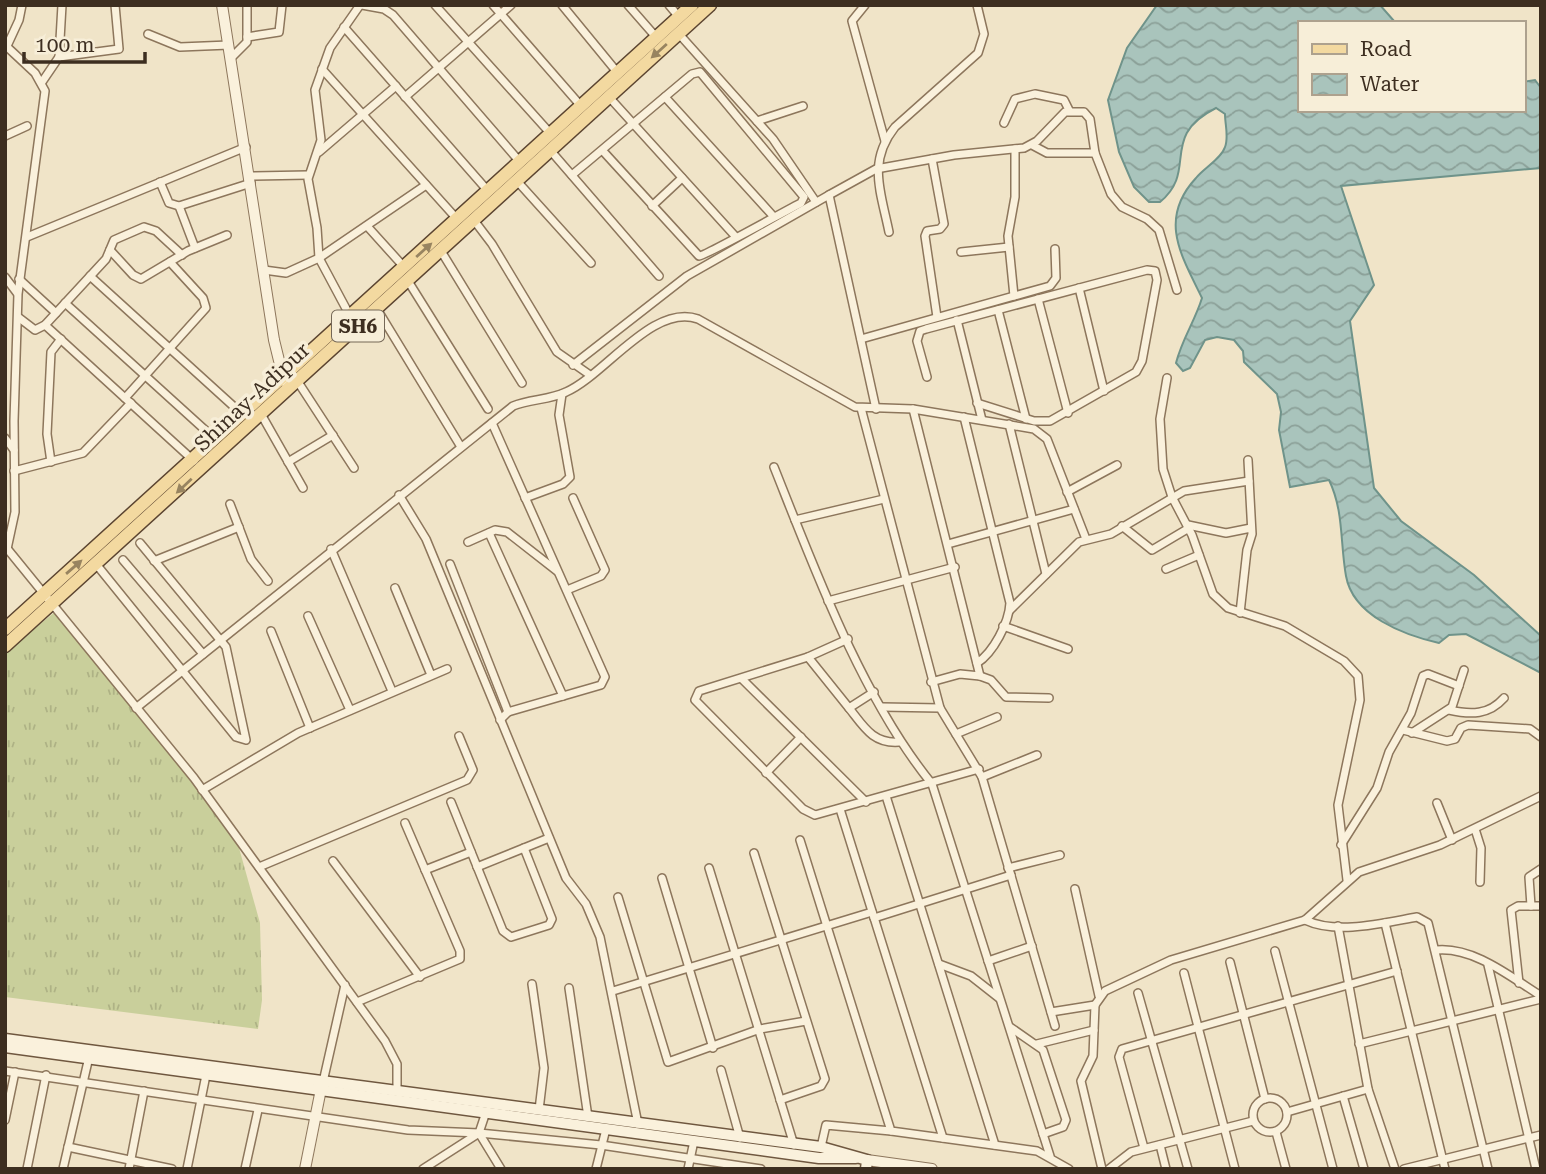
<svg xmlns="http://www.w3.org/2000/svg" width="1546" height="1174" font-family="'Roboto Serif',serif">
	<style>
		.grass { fill: url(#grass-tufts) }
		.water { fill: url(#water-waves); stroke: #6f938a; stroke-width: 2 }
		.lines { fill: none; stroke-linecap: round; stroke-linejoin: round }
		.minor-casing { stroke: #8d765c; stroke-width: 10 }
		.tertiary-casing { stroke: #8d765c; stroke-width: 12 }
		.secondary-casing { stroke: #6f573f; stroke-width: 13 }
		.primary-casing { stroke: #5b4430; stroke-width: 15 }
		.minor { stroke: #faf1dc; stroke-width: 7 }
		.tertiary { stroke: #faf1dc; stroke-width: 10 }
		.secondary { stroke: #faf1dc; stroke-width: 10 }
		.primary { stroke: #f3d9a0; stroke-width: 12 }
		.oneway { fill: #988460 }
		.labels { text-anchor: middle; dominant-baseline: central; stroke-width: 7; stroke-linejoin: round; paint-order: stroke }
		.shield { fill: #f7eed8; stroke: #756857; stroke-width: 2 }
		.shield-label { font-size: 19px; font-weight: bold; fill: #3d2e20 }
		.street-label { font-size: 21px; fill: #3d2e20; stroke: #f7eed8 }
	</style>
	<defs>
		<pattern id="grass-tufts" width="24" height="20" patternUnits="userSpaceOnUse" patternTransform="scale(1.75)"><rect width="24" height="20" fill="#c9cf9b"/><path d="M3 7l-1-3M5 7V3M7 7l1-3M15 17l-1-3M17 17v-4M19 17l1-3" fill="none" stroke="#aeb285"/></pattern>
		<pattern id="water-waves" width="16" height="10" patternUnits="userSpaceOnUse" patternTransform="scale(1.75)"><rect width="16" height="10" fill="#a9c4bc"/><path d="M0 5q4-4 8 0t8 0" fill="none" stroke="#8ba098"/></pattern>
	</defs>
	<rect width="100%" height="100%" fill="#f0e4c8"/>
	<polygon class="grass" points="60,608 234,830 260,923 262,1000 258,1029 5,997 5,652"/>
	<path class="water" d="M1157 5H1380L1394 21 1407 23H1299V110H1523V82L1535 80 1541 88V168L1341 186 1374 285 1350 321 1374 488 1401 521 1474 575 1541 636V673L1466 634 1449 635 1439 643C1404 635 1353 616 1346 576 1340 543 1344 511 1329 480L1290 487 1279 430 1281 412 1277 394 1244 362 1243 351 1234 340 1217 337 1205 340 1190 368 1183 371 1176 363C1182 339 1195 321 1202 298 1181 255 1158 219 1196 178 1204 168 1221 159 1225 147 1229 137 1225 125 1225 114L1216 108C1158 137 1199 170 1160 202H1149L1134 187 1119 152 1108 100 1127 48Z"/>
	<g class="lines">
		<g class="minor-casing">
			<g id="minor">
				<polyline points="362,5 384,9 393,15 520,162"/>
				<polyline points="435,5 550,133"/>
				<polyline points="493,5 581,106"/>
				<polyline points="562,5 617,72"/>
				<polyline points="628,5 656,37"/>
				<polyline points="669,5 679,17"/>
				<polyline points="865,5 852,21 885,141"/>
				<polyline points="344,27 488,191"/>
				<polyline points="148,34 180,47 229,45"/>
				<polyline points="679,34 773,139 816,202"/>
				<polyline points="247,37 279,32 282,5"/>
				<polyline points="5,45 35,73 45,91 18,294 14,421 15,512 7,549"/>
				<polyline points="7,46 19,20 22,5"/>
				<polyline points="59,57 119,49 115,5"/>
				<polyline points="231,58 247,42 247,5"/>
				<polyline points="322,69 457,219"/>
				<polyline points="42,82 59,57 62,5"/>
				<polyline points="405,97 511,5"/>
				<polyline points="609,97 735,236"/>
				<polyline points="665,97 774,217"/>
				<polyline points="757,121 803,106"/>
				<polyline points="1004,123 1015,99 1035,94 1064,100 1069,110"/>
				<polyline points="5,136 27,126"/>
				<polyline points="1032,145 1047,153 1095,153"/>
				<polyline points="550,150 659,276"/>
				<polyline points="319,152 396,86"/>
				<polyline points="932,159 944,224 940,229 927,231 925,236 937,317"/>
				<path d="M572 175 692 74 700 72 804 197 801 203C787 210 705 256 699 256L602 150"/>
				<polyline points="250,176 308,175"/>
				<polyline points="517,181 591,263"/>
				<polyline points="160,182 169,203 179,206 251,183"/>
				<polyline points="829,195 876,169 954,155 1024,148 1037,141 1065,112 1084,112 1090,119 1095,153 1111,194 1122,207 1147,219 1159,230 1177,290"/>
				<polyline points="179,206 195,248"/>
				<polyline points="652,206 682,178"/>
				<polyline points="473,219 492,244 557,352 590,375"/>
				<polyline points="367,226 404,267"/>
				<path d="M889 232C881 192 867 162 895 127L978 53 984 34 977 5"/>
				<polyline points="27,237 246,147"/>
				<polyline points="110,250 133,275 141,279 188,251 227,235"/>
				<polyline points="441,251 522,383"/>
				<polyline points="961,252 1009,247"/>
				<polyline points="264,270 286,273 319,258 426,185"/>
				<polyline points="90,276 242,414"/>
				<polyline points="5,277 17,293"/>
				<polyline points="19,279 56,313"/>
				<polyline points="408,281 488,409"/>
				<polyline points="1079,288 1104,391"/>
				<polyline points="1014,296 1008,236 1015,197 1015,149"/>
				<polyline points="1038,299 1068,413"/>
				<polyline points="65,303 215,439"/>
				<polyline points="377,309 461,447"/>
				<polyline points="998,310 1026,419"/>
				<polyline points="350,316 319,258 317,228 308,179 321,140 315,90 330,48 360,5"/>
				<polyline points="18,317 35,330 45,325 106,259 114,240 144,227 156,231 182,255"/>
				<polyline points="957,320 982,420"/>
				<polyline points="45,325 194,461"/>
				<polyline points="861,339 1050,286 1056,278 1055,249"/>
				<polyline points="573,365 687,276 829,195 876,409"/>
				<polyline points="927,377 917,341 920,331 926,329 1147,270 1155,271 1157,280 1142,361 1136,372 1050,421 1034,421 977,403"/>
				<polyline points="1167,378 1160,419 1163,469 1172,497 1192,535 1213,594 1228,608 1285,626 1344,661 1358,676 1360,700 1338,805 1347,880"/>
				<polyline points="298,382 354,468"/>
				<polyline points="125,398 206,308 203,298 170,262"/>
				<polyline points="861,408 940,708"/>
				<polyline points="913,409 980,676"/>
				<polyline points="261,414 303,488"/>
				<path d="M964 417 1010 603C1009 623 993 653 977 663"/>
				<polyline points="492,423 605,677 601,685 508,712 500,720"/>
				<polyline points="1009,424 1046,574"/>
				<polyline points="5,438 14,450"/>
				<polyline points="51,462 47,434 51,352 61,339"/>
				<polyline points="288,462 333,435"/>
				<path d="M774 467C815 570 862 698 932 784L1050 1156"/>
				<polyline points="14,471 83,453 131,403"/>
				<polyline points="1067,492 1117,465"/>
				<polyline points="399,495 426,539 566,878 586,904 600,937 638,1124"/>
				<polyline points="525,498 563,484 570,477 559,415 562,394"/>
				<polyline points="230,504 251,559 268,581"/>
				<polyline points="795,520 884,499"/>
				<polyline points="1188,525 1226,533 1251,528"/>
				<polyline points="1122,526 1152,550 1189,528"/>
				<polyline points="489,533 563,696"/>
				<polyline points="468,542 495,530 507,532 557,571"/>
				<polyline points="948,544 1074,509"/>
				<polyline points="5,546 194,778 385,1041 397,1064 397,1091"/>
				<polyline points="331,549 392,691"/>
				<polyline points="123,560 203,654"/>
				<polyline points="154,561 239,527"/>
				<polyline points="96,564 236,737 246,740 226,647 140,543"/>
				<polyline points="450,564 508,712"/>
				<polyline points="1166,569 1199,555"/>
				<polyline points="395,588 431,675"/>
				<polyline points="567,590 601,576 605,570 573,498"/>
				<polyline points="828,601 955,567"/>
				<polyline points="1010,610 1079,542 1111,534 1184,491 1249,481"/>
				<polyline points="1240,613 1247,550 1252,534 1248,460"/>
				<polyline points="308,616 350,710"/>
				<polyline points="1003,626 1068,649"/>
				<polyline points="271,631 310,728"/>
				<polyline points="808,657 848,639"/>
				<polyline points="742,679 866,802"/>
				<polyline points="931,682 960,674 980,676 991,680 1006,697 1049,698"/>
				<polyline points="874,692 849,708 808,657 699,691 695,700 803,809 815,815 979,769"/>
				<polyline points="882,707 940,708 982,777 1055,1026"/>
				<path d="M136 708 513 406C530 399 550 400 566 392 605 375 653 303 698 319L855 407 913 409 1034 429 1047 439 1086 539"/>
				<path d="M849 708C864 727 873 744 899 742"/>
				<path d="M1449 710C1471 715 1489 715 1504 698"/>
				<polyline points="1403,730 1447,741 1455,739 1461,728 1468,725 1530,729 1541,737"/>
				<polyline points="1412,733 1452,707 1464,670"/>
				<polyline points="956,734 997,717"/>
				<polyline points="766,773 801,737"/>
				<polyline points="982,777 1037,755"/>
				<polyline points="202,790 298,733 447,669"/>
				<polyline points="886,796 995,1145"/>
				<polyline points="451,802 503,931 511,937 549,925 552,919 524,848"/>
				<polyline points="1437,803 1452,840"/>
				<polyline points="840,809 943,1138"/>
				<polyline points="1475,829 1481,848 1480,882"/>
				<polyline points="800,840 891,1131 1037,1151 1069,1169"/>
				<polyline points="1341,845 1377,788 1389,752 1411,713 1423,676 1428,674 1459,686"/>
				<polyline points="754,853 825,1079 821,1086 780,1100"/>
				<polyline points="333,861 420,977"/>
				<polyline points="259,867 467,780 473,770 459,736"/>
				<polyline points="477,867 549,838"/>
				<polyline points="709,868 794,1145"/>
				<polyline points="1008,868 1060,855"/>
				<polyline points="425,870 471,852"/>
				<polyline points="662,878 713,1048"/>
				<polyline points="1075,889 1099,996"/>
				<polyline points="618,897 668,1062 760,1029 806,1021"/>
				<polyline points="1531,906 1529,877 1541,869"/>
				<polyline points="874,918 1011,875"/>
				<path d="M1305 920C1337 935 1383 923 1417 917L1428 923 1488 1169"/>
				<polyline points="1385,923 1445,1169"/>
				<polyline points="1338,926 1368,1089 1395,1169"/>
				<path d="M1437 950C1473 947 1508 975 1538 994L1541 999"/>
				<polyline points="1275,951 1333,1169"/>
				<polyline points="988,961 1032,946"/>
				<polyline points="1230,962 1265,1099"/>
				<polyline points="939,964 971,976 999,998"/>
				<polyline points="1488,965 1536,1169"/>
				<polyline points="1184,973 1235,1169"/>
				<polyline points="1519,983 1511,910 1518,906 1541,906"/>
				<polyline points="532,984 544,1068 539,1110"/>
				<polyline points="569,988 588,1117"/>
				<polyline points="613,991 872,912"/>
				<polyline points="1138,993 1188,1169"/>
				<polyline points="357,1002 460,959 460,951 405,823"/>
				<polyline points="1051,1012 1095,1005"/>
				<polyline points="1010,1027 1043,1050 1066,1120 1063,1127 1043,1134"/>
				<polyline points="1037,1044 1094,1030"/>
				<polyline points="1359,1044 1541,999"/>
				<polyline points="721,1070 740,1138"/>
				<polyline points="5,1071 408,1130 479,1133 601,1145 761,1169"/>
				<polyline points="323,1082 345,985"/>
				<polyline points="1343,1096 1364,1169"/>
				<circle cx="1270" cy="1115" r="17"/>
				<polyline points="1287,1112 1368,1089"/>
				<polyline points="5,1120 15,1072"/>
				<polyline points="1276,1132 1286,1169"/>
				<polyline points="479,1133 501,1169"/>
				<polyline points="1160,1145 1166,1169"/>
				<polyline points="68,1147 172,1169"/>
				<polyline points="821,1147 826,1125 891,1131"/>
				<polyline points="1144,1148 1119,1057 1122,1049 1397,971"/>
				<polyline points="27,1169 46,1075"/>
				<polyline points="63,1169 89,1057"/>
				<polyline points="129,1169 144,1091"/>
				<polyline points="187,1169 206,1075"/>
				<polyline points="245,1169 258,1110"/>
				<polyline points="423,1169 479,1133 486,1112"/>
				<polyline points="596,1169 606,1129"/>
				<polyline points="688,1169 694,1141"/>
				<polyline points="1102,1169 1081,1081 1093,1056 1095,1005 1105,991 1171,960 1305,920 1359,872 1440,845 1541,796"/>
				<polyline points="1109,1169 1131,1152 1253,1121"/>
				<polyline points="1404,1169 1541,1135"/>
			</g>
		</g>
		<g class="tertiary-casing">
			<g id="tertiary">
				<polyline points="222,5 274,340 284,381"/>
				<polyline points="867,1160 932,1169"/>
				<polyline points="305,1169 322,1084"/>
			</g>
		</g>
		<g class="secondary-casing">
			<g id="secondary">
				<polyline points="5,1039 821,1147 867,1160 866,1169"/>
				<polyline points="5,1047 819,1158 856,1158"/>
			</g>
		</g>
		<g class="primary-casing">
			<g id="primary">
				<polyline points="5,629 692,5"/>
				<polyline points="5,646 710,5"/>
			</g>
		</g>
		<use href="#minor" class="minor"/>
		<use href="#tertiary" class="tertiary"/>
		<use href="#secondary" class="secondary"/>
		<use href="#primary" class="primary"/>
	</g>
	<defs><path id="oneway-solid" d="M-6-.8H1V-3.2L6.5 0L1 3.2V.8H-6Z" transform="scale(1.75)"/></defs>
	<g class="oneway">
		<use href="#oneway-solid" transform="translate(659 51) rotate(138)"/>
		<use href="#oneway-solid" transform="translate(424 250) rotate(-42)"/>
		<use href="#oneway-solid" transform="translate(184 486) rotate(137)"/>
		<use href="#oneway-solid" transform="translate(74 567) rotate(-41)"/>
	</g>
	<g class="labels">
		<rect class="shield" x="332" y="310.5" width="52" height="31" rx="5"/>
		<g class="shield-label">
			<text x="358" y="326">SH6</text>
		</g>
		<g class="street-label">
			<text transform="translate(252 397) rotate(-43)">Shinay-Adipur</text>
		</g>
	</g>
	<rect width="1546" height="1174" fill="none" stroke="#3d2e20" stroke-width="14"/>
	<rect x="1298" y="21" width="228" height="91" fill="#f7eed8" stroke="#ada18e" stroke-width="2"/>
	<rect x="1312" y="44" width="35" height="10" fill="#f3d9a0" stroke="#ada18e" stroke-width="2"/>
	<text x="1360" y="56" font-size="21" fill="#3d2e20">Road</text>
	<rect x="1312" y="74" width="35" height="21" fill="url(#water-waves)" stroke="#ada18e" stroke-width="2"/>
	<text x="1360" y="91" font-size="21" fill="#3d2e20">Water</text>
	<path d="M24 52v10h121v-10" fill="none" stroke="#3d2e20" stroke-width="3.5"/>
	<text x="35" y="52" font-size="21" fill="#3d2e20" stroke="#f7eed8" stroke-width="5" paint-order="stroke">100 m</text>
</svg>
